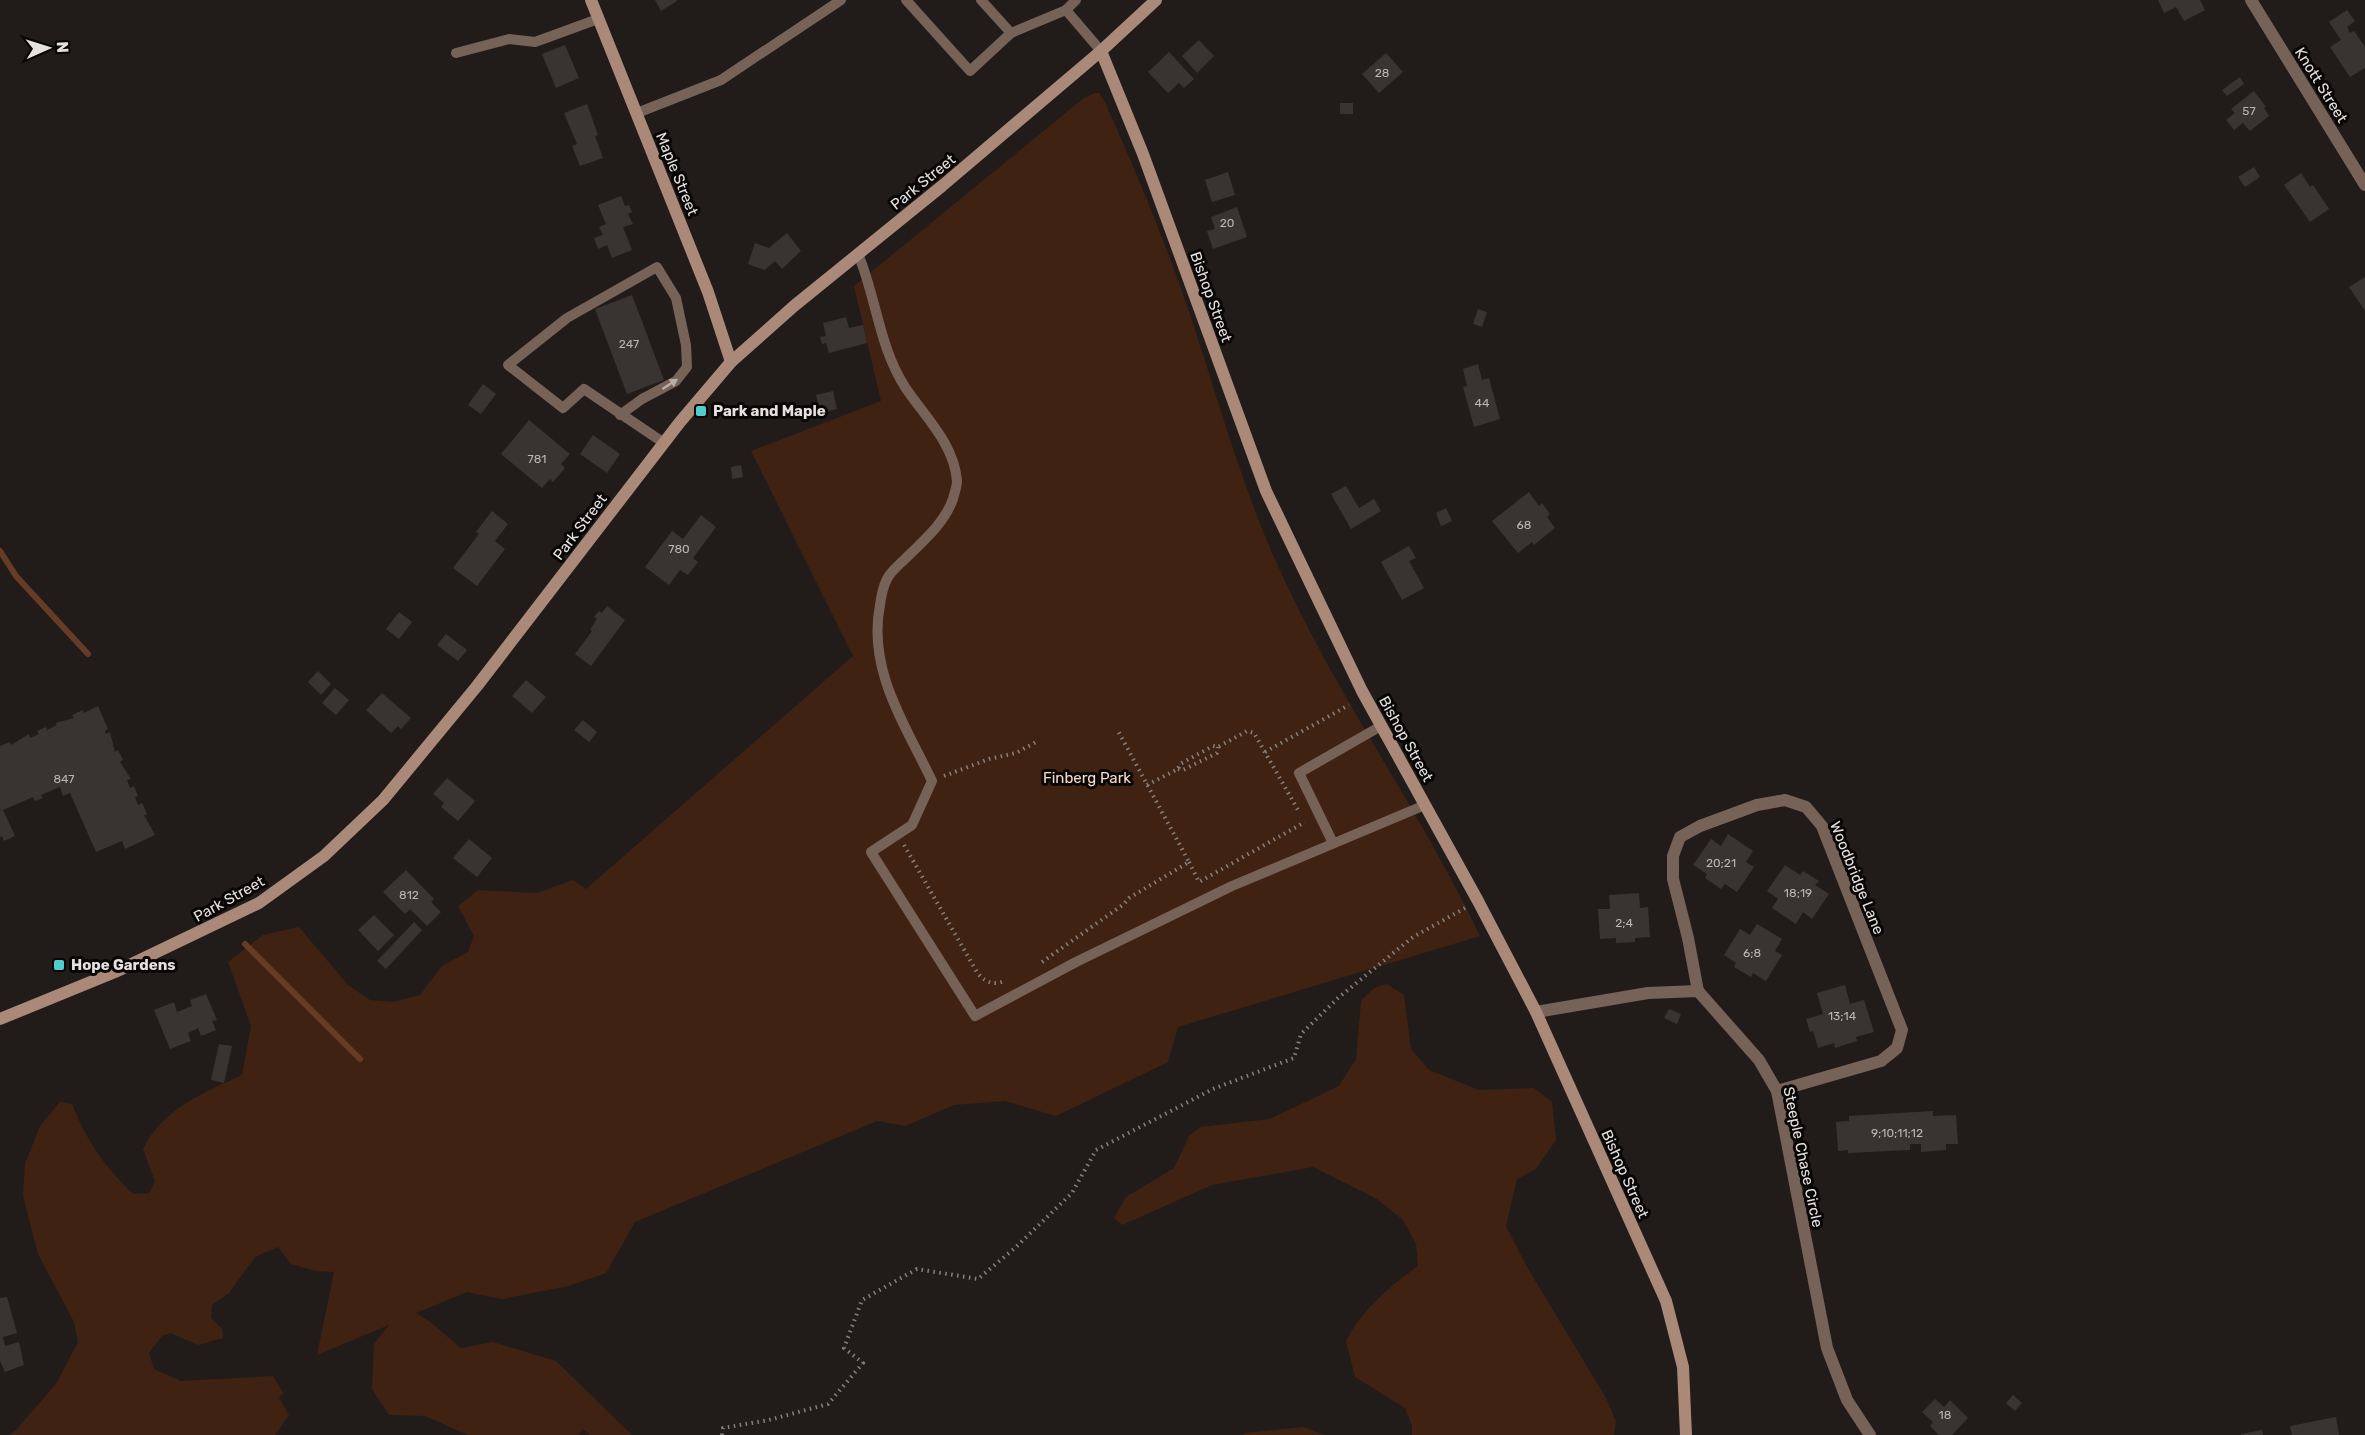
<svg xmlns="http://www.w3.org/2000/svg" width="2365" height="1435" font-family="Rubik,sans-serif">
	<style>
		.green { fill: #402212 }
		.lines { fill: none; stroke-linecap: round; stroke-linejoin: round }
		.stream { stroke: #673c27; stroke-width: 6 }
		.building { fill: #393432 }
		.path { stroke: #868180; stroke-width: 4; stroke-dasharray: 1.5 4.5; stroke-linecap: butt }
		.lane { stroke: #776258; stroke-width: 10 }
		.street { stroke: #776258; stroke-width: 12 }
		.secondary { stroke: #aa8979; stroke-width: 12 }
		.oneway { fill: #b9aeaa }
		.poi-dot { fill: #52cdcf; stroke: #090706; stroke-width: 2 }
		.labels { text-anchor: middle; dominant-baseline: central; stroke-width: 6; stroke-linejoin: round; paint-order: stroke }
		.number-label { font-size: 12px; fill: #bab6b4 }
		.street-label { font-size: 15px; fill: #e5e1e0; stroke: #090706 }
		.poi-label { font-size: 15px; font-weight: bold; fill: #e5e1e0; stroke: #090706; text-anchor: start }
		.park-label { font-size: 15px; fill: #f9dacb; stroke: #090706 }
	</style>
	<rect width="100%" height="100%" fill="#211c1a"/>
	<g class="green">
		<path d="M1095 93H1099L1105 102C1133 165 1160 229 1183 294 1214 384 1238 477 1277 564 1335 694 1419 808 1480 936L1178 1027 1168 1062 1056 1116 1005 1101 954 1105 905 1126 877 1121 635 1222 606 1273 569 1286 502 1299 467 1292 416 1313 430 1322 461 1348 493 1342 556 1361 632 1435H590L583 1429 578 1435H468L425 1416 389 1415 372 1389 374 1344 389 1325 317 1355 334 1272 316 1271 291 1264 278 1247 255 1257 229 1293 212 1305 211 1318 222 1329 223 1338 198 1345 171 1333 162 1336 149 1353 154 1369 181 1381 273 1376 283 1393 279 1398 289 1415 275 1435H9L16 1430 56 1384 78 1342 74 1322 38 1254 23 1196 25 1164 40 1126 60 1102 72 1104C86 1140 105 1167 133 1194L149 1193 155 1181 143 1149C163 1109 203 1093 242 1075L251 1026 228 962 263 935 299 927 348 985 370 1000 393 1002 420 995 442 966 468 952 474 936 458 906 478 890 537 893 573 880 586 889 853 656 751 451 881 401 854 286 1084 98Z"/>
		<path d="M1387 984 1404 995 1411 1049 1429 1070 1479 1090 1534 1088 1552 1102 1556 1140 1536 1169 1517 1179 1506 1226 1527 1267 1606 1398 1616 1421 1614 1435H1412V1426L1405 1408 1355 1377 1346 1341C1362 1310 1390 1286 1418 1266L1416 1244 1403 1220 1377 1199 1313 1167 1212 1185 1122 1225 1114 1218 1126 1197 1174 1168 1189 1136 1200 1127 1270 1119 1339 1086 1356 1059 1361 1001 1374 988Z"/>
		<polygon points="1304,1427 1324,1435 1242,1435 1245,1433"/>
	</g>
	<g class="lines">
		<g class="stream">
			<polyline points="0,551 16,576 88,654"/>
			<polyline points="245,944 360,1059"/>
		</g>
	</g>
	<g class="building">
		<polygon points="655,0 677,0 677,1 661,11"/>
		<polygon points="2158,0 2200,0 2205,10 2184,21 2176,7 2164,13"/>
		<polygon points="2347,10 2355,21 2347,27 2350,33 2354,31 2365,47 2365,68 2350,77 2330,47 2341,40 2329,22"/>
		<polygon points="1199,40 1214,56 1197,73 1182,56"/>
		<polygon points="565,45 579,78 556,88 542,54"/>
		<polygon points="1169,52 1194,79 1184,88 1179,83 1168,93 1148,72"/>
		<polygon points="1386,53 1403,72 1379,93 1362,74"/>
		<polygon points="2240,77 2244,84 2227,96 2222,90"/>
		<polygon points="2254,91 2266,107 2264,108 2269,116 2250,131 2243,123 2234,130 2226,120 2235,113 2231,109"/>
		<rect x="1340" y="103" width="13" height="11"/>
		<polygon points="587,104 598,135 595,136 603,158 580,166 572,146 577,144 564,113"/>
		<polygon points="2254,167 2260,177 2245,187 2238,177"/>
		<polygon points="1228,172 1235,195 1212,202 1205,180"/>
		<polygon points="2301,173 2310,187 2313,185 2329,209 2310,222 2284,185"/>
		<polygon points="621,196 625,206 629,205 632,212 628,214 633,224 623,227 632,250 612,258 607,245 598,249 594,238 603,235 599,227 606,224 598,205"/>
		<polygon points="1237,207 1247,237 1213,249 1207,231 1215,229 1211,217"/>
		<polygon points="787,233 801,251 782,269 775,261 765,270 748,264 755,243 769,248"/>
		<polygon points="2365,277 2365,311 2349,287"/>
		<polygon points="632,295 664,380 627,394 595,309"/>
		<polygon points="1478,309 1487,312 1482,327 1473,324"/>
		<polygon points="846,317 849,328 863,325 867,343 829,353 826,343 822,344 820,337 826,336 823,323"/>
		<polygon points="1478,364 1482,380 1489,378 1500,419 1474,427 1463,387 1467,386 1463,369"/>
		<polygon points="483,384 496,394 481,414 468,405"/>
		<polygon points="833,391 837,409 821,413 816,395"/>
		<polygon points="529,420 570,454 561,464 565,468 553,482 550,479 542,488 501,454"/>
		<polygon points="593,435 620,454 607,473 580,454"/>
		<polygon points="741,465 743,477 732,479 731,467"/>
		<polygon points="1346,486 1359,508 1374,499 1381,511 1351,529 1331,494"/>
		<polygon points="1529,492 1539,506 1542,503 1550,514 1547,517 1555,528 1534,545 1532,542 1518,553 1492,521"/>
		<polygon points="1446,508 1452,521 1441,526 1436,513"/>
		<polygon points="492,511 508,524 495,541 505,549 477,586 453,568 479,534 476,532"/>
		<polygon points="701,515 716,527 693,558 698,562 688,575 680,570 669,585 645,567 672,531 683,539"/>
		<polygon points="1409,546 1416,558 1409,561 1424,588 1402,600 1381,562"/>
		<polygon points="607,606 625,620 591,666 575,654 592,631 590,630 597,619 594,617 599,611 602,613"/>
		<polygon points="399,612 412,622 399,639 386,629"/>
		<polygon points="446,634 467,650 458,661 437,645"/>
		<polygon points="318,671 331,684 321,695 308,682"/>
		<polygon points="526,680 546,697 532,713 512,696"/>
		<polygon points="335,688 349,700 336,715 322,703"/>
		<polygon points="382,693 411,718 401,729 398,726 391,733 366,710"/>
		<polygon points="98,706 108,729 105,731 106,734 110,732 115,752 118,750 123,760 120,762 131,779 127,780 130,788 134,786 138,796 135,797 138,805 142,803 147,814 144,815 155,835 125,849 122,841 96,852 70,793 63,796 60,787 41,795 43,798 35,801 33,797 3,810 15,836 4,841 2,836 0,837 0,746 10,742 11,745 29,734 30,738 39,734 37,731 46,727 47,730 57,725 55,723 74,718 72,715 83,710 84,713"/>
		<polygon points="583,720 597,732 589,742 574,730"/>
		<polygon points="447,778 475,801 458,821 441,807 444,803 433,794"/>
		<polygon points="1728,834 1753,851 1746,862 1754,867 1737,892 1725,884 1721,889 1705,878 1707,874 1693,865 1711,839 1721,846"/>
		<polygon points="469,839 492,858 477,877 453,858"/>
		<polygon points="1785,865 1800,875 1803,871 1819,881 1815,885 1829,894 1812,919 1803,912 1796,924 1772,908 1778,899 1767,891"/>
		<polygon points="406,870 434,899 431,902 441,912 427,926 410,909 405,914 383,892"/>
		<polygon points="1639,893 1640,908 1648,907 1650,937 1635,938 1635,942 1616,943 1616,938 1600,939 1598,909 1610,909 1609,895"/>
		<polygon points="374,915 394,935 378,951 358,930"/>
		<polygon points="414,922 422,930 386,969 377,961"/>
		<polygon points="1757,924 1782,939 1775,951 1782,955 1766,981 1753,973 1751,977 1734,967 1736,963 1724,955 1740,929 1750,935"/>
		<polygon points="1845,985 1850,1004 1864,1000 1874,1032 1856,1037 1857,1041 1835,1048 1834,1043 1818,1048 1813,1031 1810,1032 1806,1019 1823,1014 1817,993"/>
		<polygon points="206,994 217,1020 212,1021 216,1030 201,1036 198,1028 188,1033 191,1041 170,1049 154,1010 174,1002 177,1012 192,1006 190,1000"/>
		<polygon points="1669,1009 1681,1014 1677,1024 1664,1018"/>
		<polygon points="219,1044 232,1046 224,1083 211,1080"/>
		<polygon points="1933,1111 1933,1116 1956,1115 1958,1144 1946,1144 1946,1150 1921,1152 1921,1144 1910,1144 1910,1150 1848,1153 1848,1150 1838,1151 1836,1122 1849,1121 1849,1116"/>
		<polygon points="7,1297 17,1333 3,1337 5,1346 19,1342 24,1365 5,1372 0,1361 0,1298"/>
		<polygon points="2013,1395 2022,1403 2015,1411 2006,1403"/>
		<polygon points="1935,1399 1944,1407 1950,1400 1968,1418 1952,1435 1939,1435 1930,1426 1933,1422 1922,1412"/>
		<polygon points="2336,1417 2339,1435 2292,1435 2290,1426"/>
		<polygon points="2262,1430 2263,1435 2241,1435 2241,1434"/>
	</g>
	<g class="lines">
		<g class="path">
			<polyline points="1265,752 1349,705"/>
			<polyline points="1178,769 1183,770 1217,753 1218,747"/>
			<polyline points="944,776 989,759 1016,753 1038,741"/>
			<polyline points="1147,785 1178,769 1180,764 1213,746 1218,747 1247,731 1254,733 1298,810"/>
			<path d="M904 845 978 974C987 983 994 986 1006 980"/>
			<polyline points="1189,862 1199,882 1305,822"/>
			<polyline points="1042,962 1124,904 1129,898 1189,862 1117,729"/>
			<polyline points="722,1435 723,1428 769,1420 828,1404 863,1363 844,1348 862,1300 917,1269 978,1279 1015,1248 1072,1193 1096,1150 1213,1089 1294,1058 1301,1034 1338,998 1413,937 1467,907"/>
		</g>
		<g class="lane">
			<polyline points="906,0 970,71 1011,33"/>
			<polyline points="981,0 1011,33 1066,10 1076,0"/>
			<polyline points="1066,10 1101,51"/>
			<polyline points="456,53 509,39 535,42 598,19"/>
			<polyline points="637,113 721,80 841,0"/>
			<path d="M858 254C876 296 879 347 905 387 924 416 954 443 957 481 957 487 954 494 953 499 944 524 923 541 905 559 899 565 891 571 887 579 883 587 881 597 880 605 867 670 906 726 932 781L912 825 871 852 975 1016 1076 962 1232 886 1425 805"/>
			<polyline points="620,415 642,399 676,381 687,367 686,345 676,298 657,267 567,318 508,365 563,408 584,389 664,443"/>
			<polyline points="1333,843 1299,773 1381,726"/>
		</g>
		<g class="street">
			<polyline points="2251,0 2365,185"/>
			<polyline points="1698,991 1688,938 1673,879 1673,856 1680,837 1700,826 1757,805 1785,800 1806,807 1822,826 1902,1030 1897,1048 1881,1061 1777,1091"/>
			<polyline points="1536,1012 1648,993 1698,991 1759,1060 1777,1091 1827,1348 1847,1400 1870,1435"/>
		</g>
		<g class="secondary">
			<polyline points="591,0 708,292 731,362"/>
			<polyline points="1101,51 1143,154 1266,491 1362,691 1478,901 1536,1012 1666,1301 1683,1367 1686,1435"/>
			<polyline points="0,1019 115,972 259,903 324,856 383,800 477,686 680,422 731,362 794,306 942,186 1101,51 1156,0"/>
		</g>
	</g>
	<defs><path id="oneway-solid" d="M-6-.8H1V-3.2L6.5 0L1 3.2V.8H-6Z" transform="scale(1.5)"/></defs>
	<use class="oneway" href="#oneway-solid" transform="translate(670 384) rotate(-33)"/>
	<g class="poi-dot">
		<rect x="695" y="405" width="12" height="12" rx="3"/>
		<rect x="53" y="959" width="12" height="12" rx="3"/>
	</g>
	<g class="labels">
		<g class="number-label">
			<text x="1382" y="73">28</text>
			<text x="2249" y="111">57</text>
			<text x="1227" y="223">20</text>
			<text x="629" y="344">247</text>
			<text x="1482" y="403">44</text>
			<text x="537" y="459">781</text>
			<text x="1524" y="525">68</text>
			<text x="679" y="549">780</text>
			<text x="64" y="779">847</text>
			<text x="1721" y="863">20;21</text>
			<text x="1798" y="893">18;19</text>
			<text x="409" y="895">812</text>
			<text x="1624" y="923">2;4</text>
			<text x="1752" y="953">6;8</text>
			<text x="1842" y="1016">13;14</text>
			<text x="1897" y="1133">9;10;11;12</text>
			<text x="1945" y="1415">18</text>
		</g>
		<g class="street-label">
			<text transform="translate(2321 85) rotate(58)">Knott Street</text>
			<text transform="translate(677 174) rotate(68)">Maple Street</text>
			<text transform="translate(923 182) rotate(-39)">Park Street</text>
			<text transform="translate(1211 297) rotate(70)">Bishop Street</text>
			<text transform="translate(580 527) rotate(-53)">Park Street</text>
			<text transform="translate(1406 739) rotate(61)">Bishop Street</text>
			<text transform="translate(1857 878) rotate(68)">Woodbridge Lane</text>
			<text transform="translate(229 899) rotate(-29)">Park Street</text>
			<text transform="translate(1803 1157) rotate(78)">Steeple Chase Circle</text>
			<text transform="translate(1625 1174) rotate(66)">Bishop Street</text>
		</g>
		<g class="poi-label">
			<text x="713" y="411">Park and Maple</text>
			<text x="71" y="965">Hope Gardens</text>
		</g>
		<g class="park-label">
			<text x="1087" y="778">Finberg Park</text>
		</g>
	</g>
	<g transform="translate(48 48) rotate(87)" stroke="#090706" stroke-width="4.5" paint-order="stroke">
	<path d="M0-4.5L10 22L0 15L-10 22Z" fill="#e5e1e0"/>
	<text y="-9" font-size="16" font-weight="bold" text-anchor="middle" fill="#e5e1e0">N</text>
	</g>
</svg>
